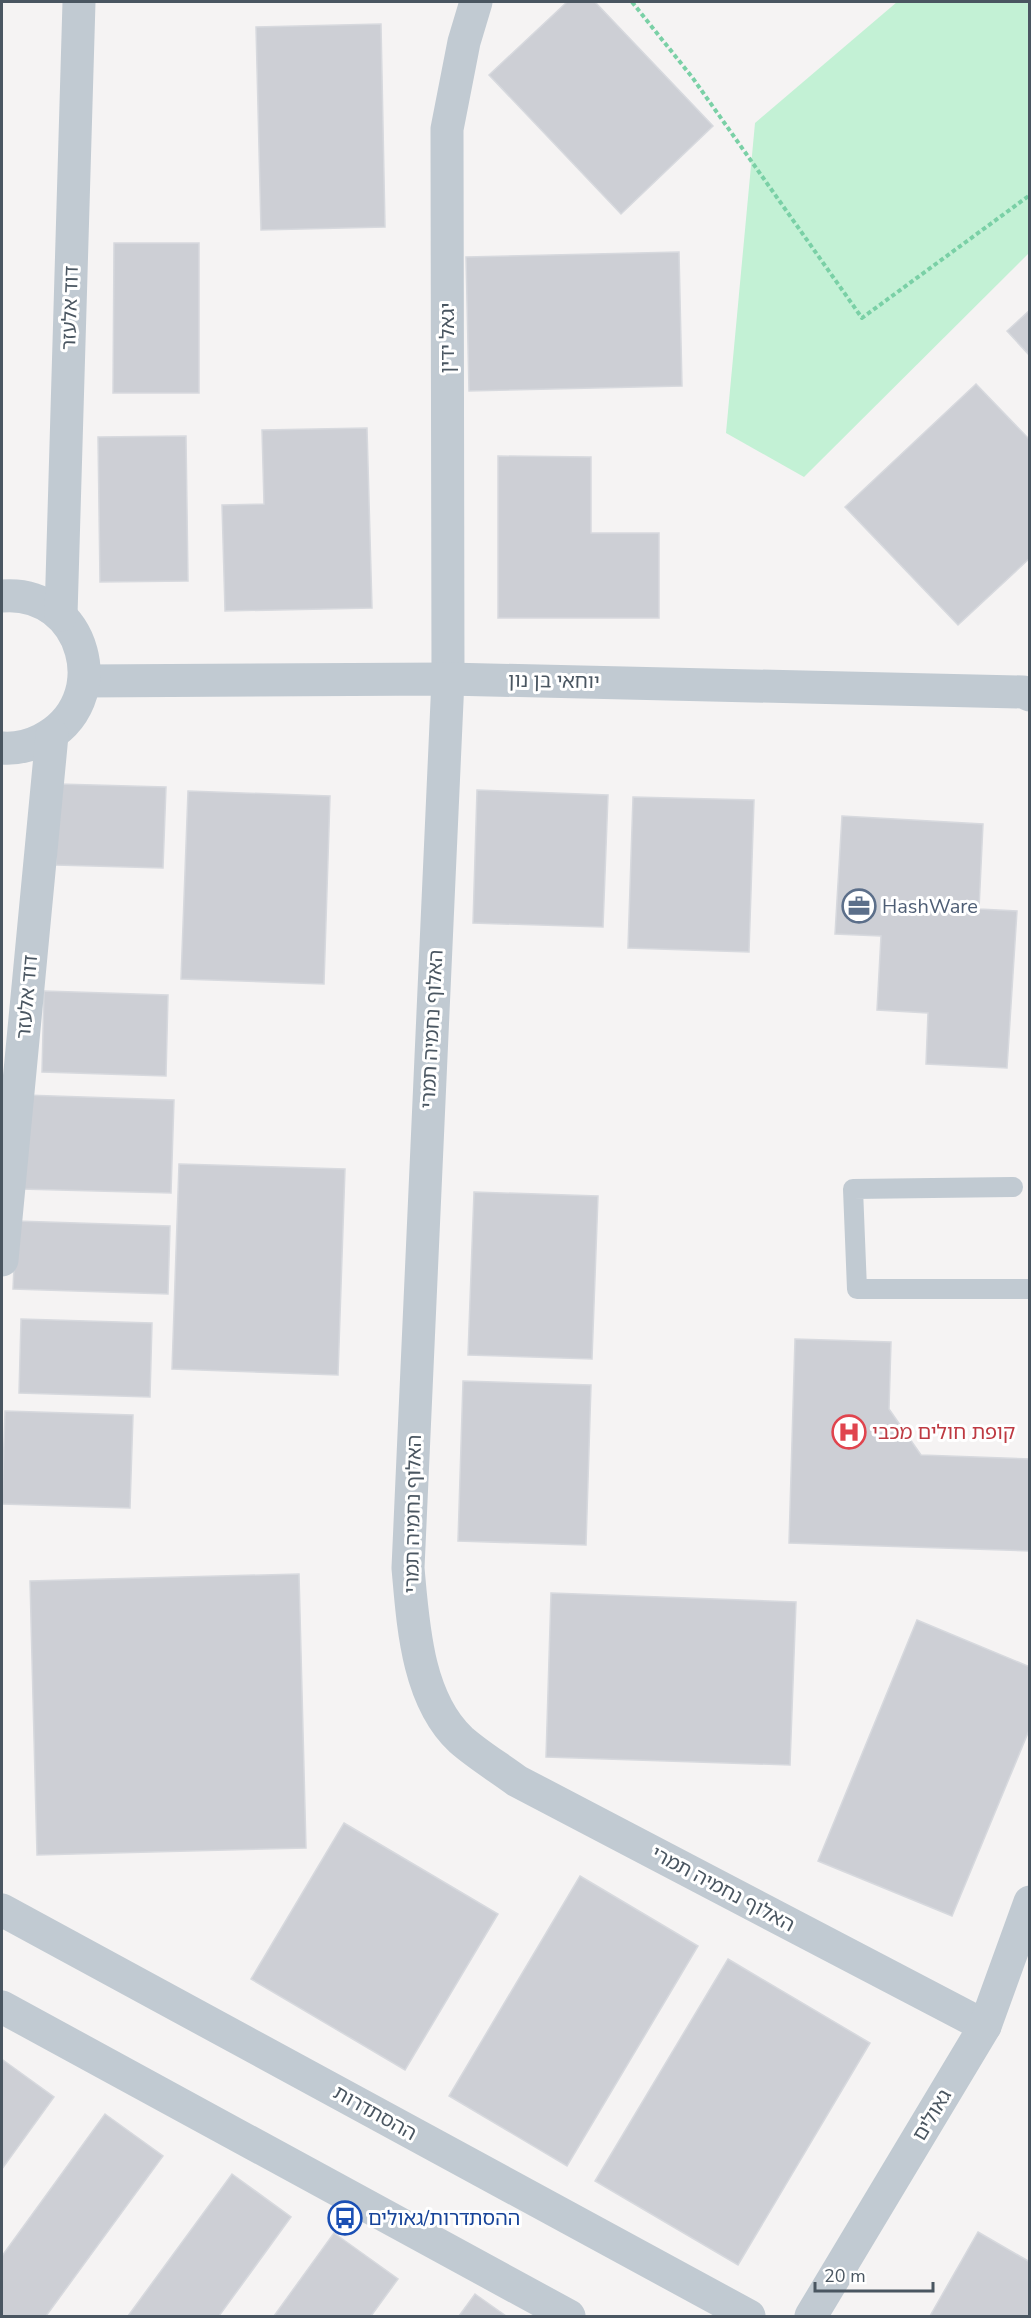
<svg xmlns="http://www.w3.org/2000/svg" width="1031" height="2318" font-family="'Nunito Sans','Noto Sans Hebrew',sans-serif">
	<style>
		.green { fill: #c3f1d5 }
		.building { fill: #cdcfd5; stroke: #d7d9de; stroke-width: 1.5 }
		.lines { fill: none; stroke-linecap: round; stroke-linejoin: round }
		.path { stroke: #7ad0a6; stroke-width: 4; stroke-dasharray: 4.5 3; stroke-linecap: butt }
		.service { stroke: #c1cad2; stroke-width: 20 }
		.minor { stroke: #c1cad2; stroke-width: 33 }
		.tertiary { stroke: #c1cad2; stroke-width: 33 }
		.labels { text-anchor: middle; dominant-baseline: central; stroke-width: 6; stroke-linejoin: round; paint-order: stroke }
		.street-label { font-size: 20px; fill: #4a5661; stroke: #fff }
		.service-label { font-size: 20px; fill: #4e5e75; stroke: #fff; text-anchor: start }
		.health-label { font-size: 20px; fill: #be3a42; stroke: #fff; text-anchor: start }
		.transit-label { font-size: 20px; fill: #164399; stroke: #fff; text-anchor: start }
	</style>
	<rect width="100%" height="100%" fill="#f5f3f3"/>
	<polygon class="green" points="897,2 1029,2 1029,253 804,477 726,433 755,123"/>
	<g class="building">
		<polygon points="567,2 595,2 713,126 621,214 489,75"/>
		<polygon points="381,24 385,227 261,230 256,27"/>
		<polygon points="114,243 199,243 199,393 113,393"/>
		<polygon points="679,252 682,386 469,391 466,257"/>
		<polygon points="1030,310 1030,356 1007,331"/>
		<polygon points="976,384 1030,440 1030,558 958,625 845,507"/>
		<polygon points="367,428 372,608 225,611 222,505 264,504 262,430"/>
		<polygon points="186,436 188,581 100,582 98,437"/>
		<polygon points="498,456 591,457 591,533 659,533 659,618 498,618"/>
		<polygon points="58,784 166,787 163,868 56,865"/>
		<polygon points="477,790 608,795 603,927 473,923"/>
		<polygon points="188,791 330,796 324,984 181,979"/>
		<polygon points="633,797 754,800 749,952 628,948"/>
		<polygon points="842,816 983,824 979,909 1017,911 1007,1068 926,1064 928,1013 877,1010 881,936 835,934"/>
		<polygon points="44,991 168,995 166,1076 42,1072"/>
		<polygon points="24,1095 174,1100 171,1193 21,1189"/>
		<polygon points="179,1164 345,1169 338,1375 172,1369"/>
		<polygon points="474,1192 598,1196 592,1359 468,1355"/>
		<polygon points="16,1221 170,1226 168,1294 13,1289"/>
		<polygon points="21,1319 152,1323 150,1397 19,1393"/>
		<polygon points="795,1339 891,1342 889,1409 921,1455 1030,1459 1030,1551 789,1543"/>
		<polygon points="463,1381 591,1385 586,1545 458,1541"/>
		<polygon points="5,1411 133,1415 130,1508 2,1504"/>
		<polygon points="299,1574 306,1848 37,1855 30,1581"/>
		<polygon points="551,1593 796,1602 790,1765 546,1757"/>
		<polygon points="917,1620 1030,1667 1030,1728 952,1916 818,1861"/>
		<polygon points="344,1823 498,1914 405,2070 251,1979"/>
		<polygon points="580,1876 698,1946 567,2166 449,2096"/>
		<polygon points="728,1959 870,2043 738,2265 595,2181"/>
		<polygon points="3,2060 54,2097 2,2169 2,2062"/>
		<polygon points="105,2114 163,2156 46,2316 2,2316 2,2256"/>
		<polygon points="232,2174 291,2217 219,2316 128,2316"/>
		<polygon points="978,2232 1030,2262 1030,2316 930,2316"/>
		<polygon points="334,2233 398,2279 371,2316 274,2316"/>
		<polygon points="475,2294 506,2316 459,2316"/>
	</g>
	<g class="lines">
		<polyline class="path" points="632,2 692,77 862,318 1030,195"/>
		<polyline class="service" points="1013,1187 853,1189 857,1289 1030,1289"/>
		<g class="minor">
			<path d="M476 2 464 42 447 129 448 679 408 1568C413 1624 417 1699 461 1740 478 1755 498 1767 517 1781L985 2026"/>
			<polyline points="84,681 448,679 1023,692 1030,695"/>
			<polyline points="811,2316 985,2026 1030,1902"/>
		</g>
		<g class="tertiary">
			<path d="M2 596C85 589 117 702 41 740 29 746 16 749 2 748"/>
			<polyline points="61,615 79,2"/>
			<polyline points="2,1260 52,735"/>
			<polyline points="2,1910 749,2316"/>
			<polyline points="2,2007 569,2316"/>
		</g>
	</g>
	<defs>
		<g id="office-ring" transform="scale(1.725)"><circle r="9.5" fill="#fff" stroke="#5c6f8a" stroke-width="1.5"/><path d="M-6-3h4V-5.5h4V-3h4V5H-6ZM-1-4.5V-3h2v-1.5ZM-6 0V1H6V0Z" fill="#5c6f8a"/></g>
		<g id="hospital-ring" transform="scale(1.725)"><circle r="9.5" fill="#fff" stroke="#e0444e" stroke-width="1.5"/><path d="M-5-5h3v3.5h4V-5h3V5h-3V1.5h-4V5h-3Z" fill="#e0444e"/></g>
		<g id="bus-ring" transform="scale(1.725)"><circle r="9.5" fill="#fff" stroke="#1a4fb4" stroke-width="1.5"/><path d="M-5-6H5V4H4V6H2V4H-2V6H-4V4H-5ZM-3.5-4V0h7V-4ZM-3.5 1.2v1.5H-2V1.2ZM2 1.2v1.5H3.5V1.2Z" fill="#1a4fb4"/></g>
	</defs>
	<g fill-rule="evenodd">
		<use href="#office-ring" x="859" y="906"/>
		<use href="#hospital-ring" x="849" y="1432"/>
		<use href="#bus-ring" x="345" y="2218"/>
	</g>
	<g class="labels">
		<g class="street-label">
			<text transform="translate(70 308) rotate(-88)">דוד אלעזר</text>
			<text transform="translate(447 338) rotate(-90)">יגאל ידין</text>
			<text transform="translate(554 681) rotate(1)">יוחאי בן נון</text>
			<text transform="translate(27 997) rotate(-85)">דוד אלעזר</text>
			<text transform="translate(432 1029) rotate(-87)">האלוף נחמיה תמרי</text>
			<text transform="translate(413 1514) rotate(-89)">האלוף נחמיה תמרי</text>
			<text transform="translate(723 1889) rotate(28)">האלוף נחמיה תמרי</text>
			<text transform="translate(375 2113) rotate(29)">ההסתדרות</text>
			<text transform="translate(932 2115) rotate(-59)">גאולים</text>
		</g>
		<g class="service-label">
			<text x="882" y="906">HashWare</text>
		</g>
		<g class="health-label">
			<text x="872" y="1432">קופת חולים מכבי</text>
		</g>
		<g class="transit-label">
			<text x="368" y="2218">ההסתדרות/גאולים</text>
		</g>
	</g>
	<rect width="1031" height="2318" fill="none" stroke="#4a5661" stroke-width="6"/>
	<path d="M815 2282v9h118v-9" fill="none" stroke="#4a5661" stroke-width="3"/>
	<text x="824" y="2282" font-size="18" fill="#4a5661" stroke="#ffffff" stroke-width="4.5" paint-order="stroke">20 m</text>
</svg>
